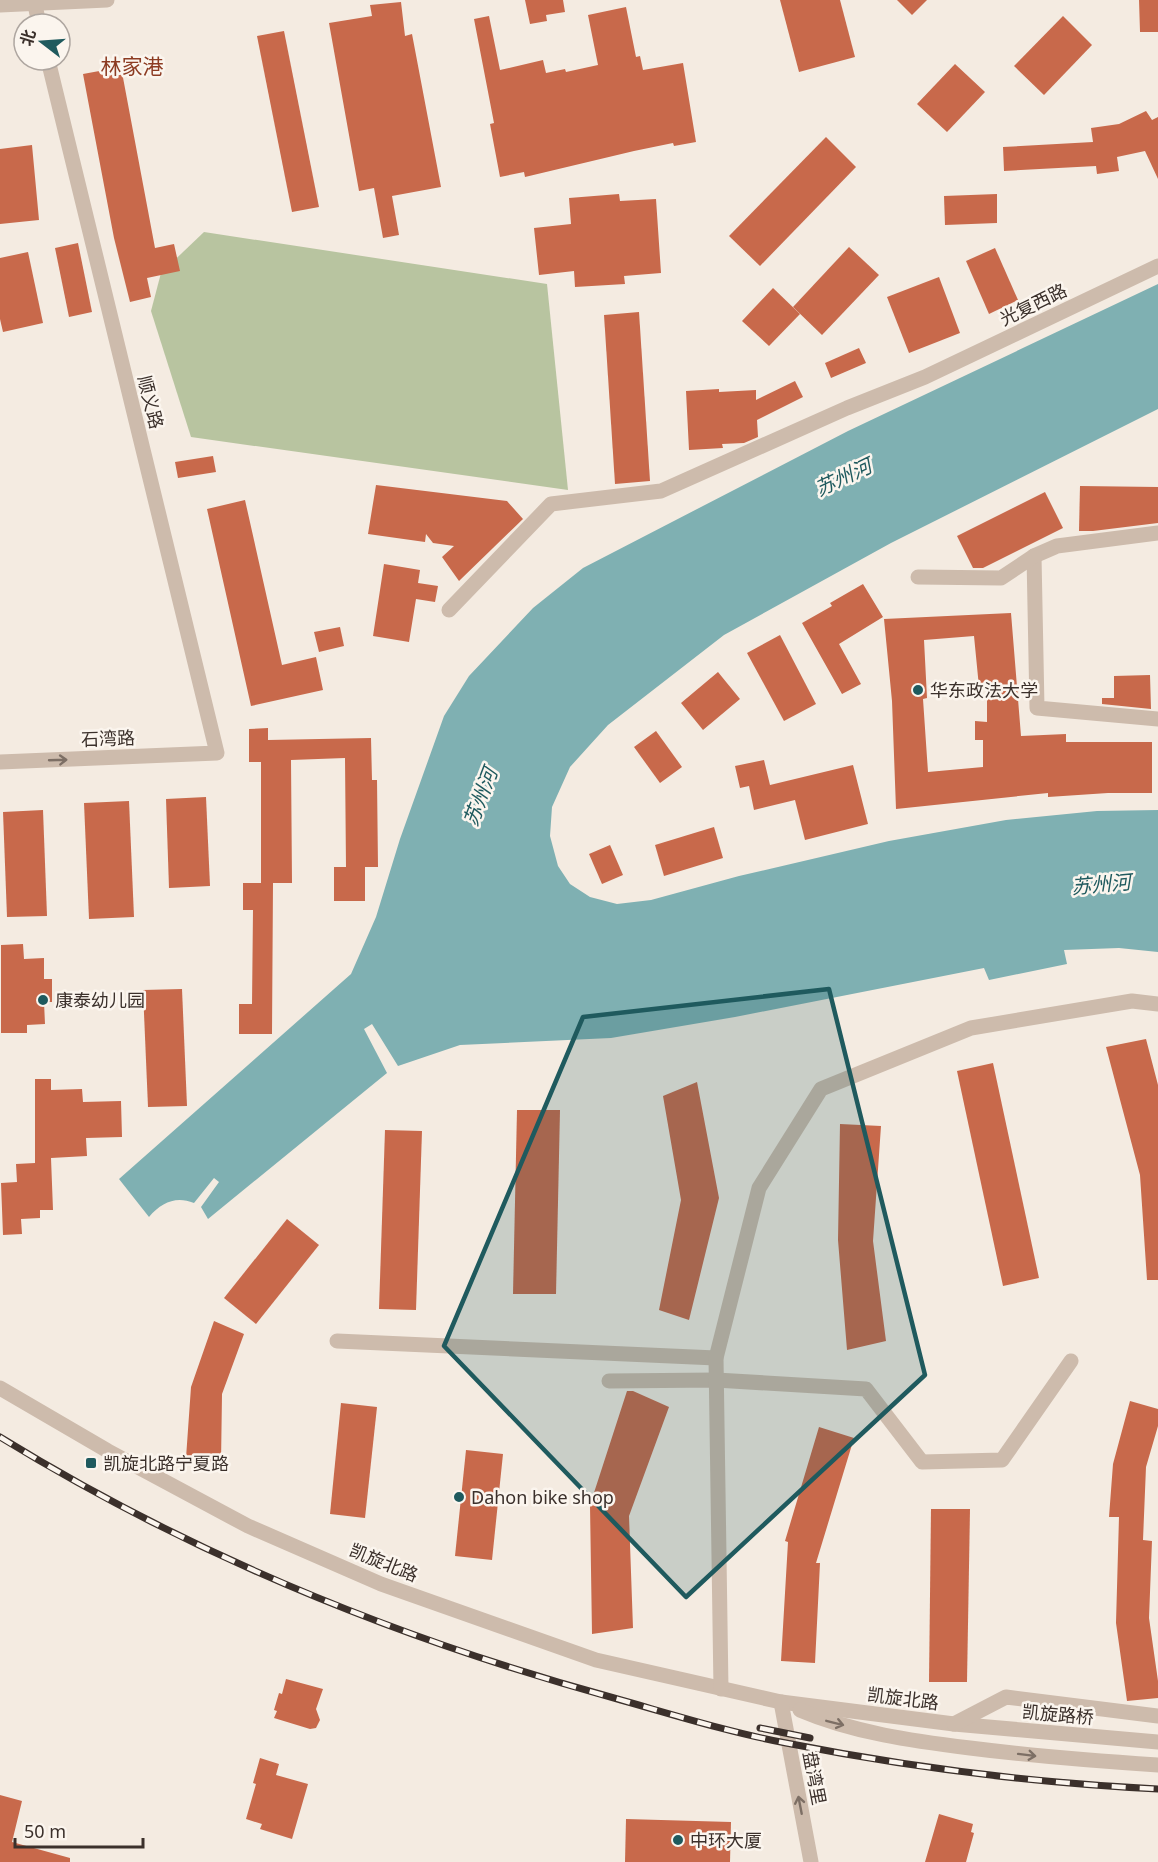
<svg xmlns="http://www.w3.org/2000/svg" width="1158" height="1862" font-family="'Noto Sans','Noto Sans SC',sans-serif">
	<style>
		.green { fill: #b8c4a0 }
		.water { fill: #7fb0b2 }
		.building { fill: #c8694b; fill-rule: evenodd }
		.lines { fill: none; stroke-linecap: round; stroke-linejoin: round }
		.minor { stroke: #cdbbac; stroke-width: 15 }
		.rail-casing { stroke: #3b302b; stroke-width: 7 }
		.rail { stroke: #fbf5ee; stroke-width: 4.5; stroke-dasharray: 14; stroke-linecap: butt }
		.oneway { stroke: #7d6f65 }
		.marked { fill: #1f5a5e; fill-opacity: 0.2; stroke: #1f5a5e; stroke-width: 4.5; stroke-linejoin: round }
		.poi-dot { fill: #1f5a5e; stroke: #fbf5ee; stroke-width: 2 }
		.labels { text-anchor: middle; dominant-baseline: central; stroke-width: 5; stroke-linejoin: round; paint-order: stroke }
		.street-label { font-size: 18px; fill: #3b302b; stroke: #fbf5ee }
		.poi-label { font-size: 18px; fill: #3b302b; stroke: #fbf5ee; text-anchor: start }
		.water-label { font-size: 20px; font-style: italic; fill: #1f5a5e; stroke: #fbf5ee }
		.quarter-label { font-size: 21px; fill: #8c3b22; stroke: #fbf5ee }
	</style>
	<rect width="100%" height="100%" fill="#f4ebe1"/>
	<polygon class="green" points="204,232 547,284 568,490 191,437 151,311 161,273"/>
	<path class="water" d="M1158 284V409L891 543 724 635 608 725 570 767 552 807 550 836 558 866 570 884 590 897 617 904 651 900 739 876 889 841 1006 820 1097 811 1158 810V952L1119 948 1064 950 1067 964 989 980 984 968 735 1017 611 1038 460 1045 398 1066 372 1024 364 1029 387 1073 208 1219 201 1207 219 1182 214 1178 194 1203C176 1196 162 1202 149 1217L119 1179 351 974 376 917 400 839 444 716 469 676 533 608 583 568 848 431Z"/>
	<g class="building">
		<polygon points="525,0 563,0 565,12 546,15 547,21 530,24"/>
		<polygon points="780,0 840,0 855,57 799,72"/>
		<polygon points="897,0 927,0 912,15"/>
		<polygon points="1139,0 1158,0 1158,32 1140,32"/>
		<polygon points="401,2 405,36 412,34 441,187 392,196 399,235 383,238 374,188 359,191 329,23 372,16 370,5"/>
		<polygon points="626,7 636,57 640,56 643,70 683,63 696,142 674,146 673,143 634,151 525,177 524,172 500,177 490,124 494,123 474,19 489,16 500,70 543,60 546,73 565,69 566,72 598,65 588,15"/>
		<polygon points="1063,16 1092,45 1044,95 1014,66"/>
		<polygon points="284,31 319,207 292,212 257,36"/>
		<polygon points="955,64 985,92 947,132 917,104"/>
		<polygon points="121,67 155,248 174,244 180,271 147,278 151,297 130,302 114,238 83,74"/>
		<polygon points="1146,111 1152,120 1158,117 1158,179 1145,151 1117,157 1119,171 1097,174 1096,166 1004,171 1003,147 1093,142 1091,128 1119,124"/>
		<polygon points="826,137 856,167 760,266 729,236"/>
		<polygon points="32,145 39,220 0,224 0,149"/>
		<polygon points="619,194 620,201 656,199 661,273 624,276 625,284 575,287 574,271 539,275 534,228 571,224 569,198"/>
		<polygon points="997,194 997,223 945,225 944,196"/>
		<polygon points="78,243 92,312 69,317 55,248"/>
		<polygon points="849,247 879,275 822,335 793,307"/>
		<polygon points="995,248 1018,300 989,314 966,261"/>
		<polygon points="28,252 43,323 3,332 0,319 0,258"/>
		<polygon points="939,277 960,333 909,353 887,297"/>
		<polygon points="773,288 800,314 769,346 742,321"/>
		<polygon points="639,312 650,481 615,484 604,315"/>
		<polygon points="859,348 866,363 831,378 825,363"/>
		<polygon points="795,381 803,397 757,420 758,437 744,443 722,444 723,448 689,450 686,391 719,389 719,392 756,390 756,400"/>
		<polygon points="213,456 216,472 178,478 175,462"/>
		<polygon points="376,485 507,501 523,519 459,581 442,557 454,546 433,543 426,534 425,542 368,534"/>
		<polygon points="1080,486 1158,487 1158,523 1093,531 1079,531"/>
		<polygon points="1045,492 1063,528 983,568 973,568 957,536"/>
		<polygon points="245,500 282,665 316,657 323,690 251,706 207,509"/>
		<polygon points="384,564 420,570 418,583 438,586 435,602 416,599 409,642 373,636"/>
		<polygon points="863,584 883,617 839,644 861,684 842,694 802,623 832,606 830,603"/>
		<path d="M1011 613 1021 736 1066 734V742H1152V793H1108L1048 797V793L896 809 892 701 884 619ZM974 636 979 687 987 686V722L975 721V740H983V767L928 772 923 699 927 698 924 640Z"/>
		<polygon points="340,627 344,646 319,652 314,632"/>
		<polygon points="780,635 816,704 784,721 747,653"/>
		<polygon points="718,672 740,699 703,730 681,703"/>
		<polygon points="1150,675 1151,709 1102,704 1102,698 1114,698 1114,676"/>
		<polygon points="268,728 268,740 371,738 372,780 377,780 378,867 365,867 365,901 334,901 334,867 346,867 345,758 291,760 292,883 273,883 272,1034 239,1034 239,1004 252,1004 253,910 243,910 243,883 261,883 261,762 249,762 249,729"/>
		<polygon points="656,731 682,767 660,783 634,747"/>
		<polygon points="764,760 770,785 853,765 868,824 805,840 795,800 754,810 749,786 740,788 735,766"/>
		<polygon points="206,797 210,886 169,888 166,799"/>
		<polygon points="129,801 134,917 89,919 84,803"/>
		<polygon points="43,810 47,916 7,917 3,812"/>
		<polygon points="714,827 723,858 664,876 655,845"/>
		<polygon points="610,845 623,875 602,884 589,854"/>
		<polygon points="23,944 24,959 44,958 44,979 52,979 52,1002 44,1002 45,1024 27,1025 27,1033 1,1033 1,945"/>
		<polygon points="182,989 187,1106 148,1107 143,990"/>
		<polygon points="1146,1039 1158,1085 1158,1280 1147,1280 1140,1175 1106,1047"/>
		<polygon points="993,1063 1039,1278 1003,1286 957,1071"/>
		<polygon points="35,1079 51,1079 51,1090 82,1089 83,1102 121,1101 122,1137 86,1138 87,1156 51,1158 53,1210 40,1210 40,1218 21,1219 22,1234 3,1235 1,1183 17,1182 16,1164 35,1163"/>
		<polygon points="697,1082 719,1198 689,1320 659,1310 681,1200 663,1096"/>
		<polygon points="517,1110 560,1110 556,1294 513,1294"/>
		<polygon points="840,1124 881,1126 873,1241 886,1341 847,1350 838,1240"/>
		<polygon points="385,1130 422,1131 416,1310 379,1309"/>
		<polygon points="287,1219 319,1245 256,1324 224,1298"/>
		<polygon points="214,1321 244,1334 222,1394 221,1463 186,1458 191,1387"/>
		<polygon points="627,1391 633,1391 669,1407 629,1516 633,1628 592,1634 590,1505"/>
		<polygon points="1130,1401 1158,1409 1158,1426 1146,1467 1143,1540 1152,1541 1149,1618 1158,1681 1158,1698 1127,1701 1116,1623 1119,1517 1109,1517 1113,1464"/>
		<polygon points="341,1403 377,1407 365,1518 330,1514"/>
		<polygon points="819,1427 854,1438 816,1563 820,1563 815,1663 781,1661 788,1542 785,1541"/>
		<polygon points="466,1450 503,1454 492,1560 455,1556"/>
		<polygon points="931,1509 970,1509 967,1682 929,1682"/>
		<polygon points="286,1679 323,1689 316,1709 320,1720 316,1728 310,1729 274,1718 277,1711 274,1710 279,1693 282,1694"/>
		<polygon points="260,1758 279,1764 276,1775 308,1784 292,1839 260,1829 262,1824 246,1819 256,1784 253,1783"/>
		<polygon points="0,1795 22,1801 12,1842 70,1858 70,1862 0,1862"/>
		<polygon points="939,1814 973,1824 971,1832 974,1833 966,1862 925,1862"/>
		<polygon points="626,1819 731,1822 730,1862 625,1862"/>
	</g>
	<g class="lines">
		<g class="minor">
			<polyline points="34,0 39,24"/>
			<polyline points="0,5 107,0"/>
			<polyline points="1034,556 1037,708 1158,719"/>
			<polyline points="918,577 1001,578 1034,556 1057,546 1158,533"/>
			<polyline points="449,610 551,504 661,491 847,408 925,377 1158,266"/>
			<polyline points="0,762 217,753 48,60"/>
			<polyline points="337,1341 716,1358"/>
			<polyline points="609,1381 716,1380 866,1389 922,1462 1002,1460 1071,1361"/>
			<polyline points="0,1388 108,1451 248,1526 381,1584 596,1660 781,1702 954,1724 1158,1742"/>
			<polyline points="721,1689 716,1358 759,1188 821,1089 971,1028 1132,1001 1158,1004"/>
			<polyline points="781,1702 811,1862"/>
			<path d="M800 1710C854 1733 913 1741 970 1748 1033 1756 1095 1761 1158 1765"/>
			<polyline points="954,1724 1006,1697 1158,1716"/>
		</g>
		<g class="rail-casing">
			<g id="rail">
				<path d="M0 1437C190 1554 399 1639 614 1698 671 1714 728 1732 786 1743 908 1767 1034 1783 1158 1789"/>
				<polyline points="760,1728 810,1738"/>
			</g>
		</g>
		<use href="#rail" class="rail"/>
	</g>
	<defs><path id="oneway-shaft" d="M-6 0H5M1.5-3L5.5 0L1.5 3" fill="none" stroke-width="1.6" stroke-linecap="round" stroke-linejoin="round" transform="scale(1.5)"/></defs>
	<g class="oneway">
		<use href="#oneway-shaft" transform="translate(58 760) rotate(-2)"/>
		<use href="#oneway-shaft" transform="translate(835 1723) rotate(14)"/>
		<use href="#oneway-shaft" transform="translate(1027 1755) rotate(7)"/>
		<use href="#oneway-shaft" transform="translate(800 1805) rotate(-101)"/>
	</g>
	<path class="marked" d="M829 989 925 1375 686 1597 444 1346 583 1017Z"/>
	<g class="poi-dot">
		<circle cx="918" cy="690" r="6"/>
		<circle cx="43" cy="1000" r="6"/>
		<rect x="85" y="1457" width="12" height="12" rx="3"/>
		<circle cx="459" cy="1497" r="6"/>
		<circle cx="678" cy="1840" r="6"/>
	</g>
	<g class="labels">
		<g class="street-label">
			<text transform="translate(1033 304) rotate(-26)">光复西路</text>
			<text transform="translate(151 402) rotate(76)">顺义路</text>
			<text transform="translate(108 738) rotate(-2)">石湾路</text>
			<text transform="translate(384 1562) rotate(22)">凯旋北路</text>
			<text transform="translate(903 1698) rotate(7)">凯旋北路</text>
			<text transform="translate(1058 1714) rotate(5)">凯旋路桥</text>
			<text transform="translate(815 1778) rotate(79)">盘湾里</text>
		</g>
		<g class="poi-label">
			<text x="930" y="690">华东政法大学</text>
			<text x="55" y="1000">康泰幼儿园</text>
			<text x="103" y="1463">凯旋北路宁夏路</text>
			<text x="471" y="1497">Dahon bike shop</text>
			<text x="690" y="1840">中环大厦</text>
		</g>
		<g class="water-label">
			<text transform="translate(843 477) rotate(-25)">苏州河</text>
			<text transform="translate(480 797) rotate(-69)">苏州河</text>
			<text transform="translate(1101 884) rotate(-5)">苏州河</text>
		</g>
		<g class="quarter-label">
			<text x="132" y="66">林家港</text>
		</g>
	</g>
	<g transform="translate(42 42) rotate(287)"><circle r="28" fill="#fbf5ee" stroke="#aea6a0" stroke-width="1.5"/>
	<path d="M0-4.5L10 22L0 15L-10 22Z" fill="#1f5a5e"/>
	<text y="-9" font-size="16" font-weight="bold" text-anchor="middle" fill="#3b302b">北</text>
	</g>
	<path d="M15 1838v9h128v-9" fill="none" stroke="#3b302b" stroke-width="3"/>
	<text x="24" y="1838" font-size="18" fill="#3b302b" stroke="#fbf5ee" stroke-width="4.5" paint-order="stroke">50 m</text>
</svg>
